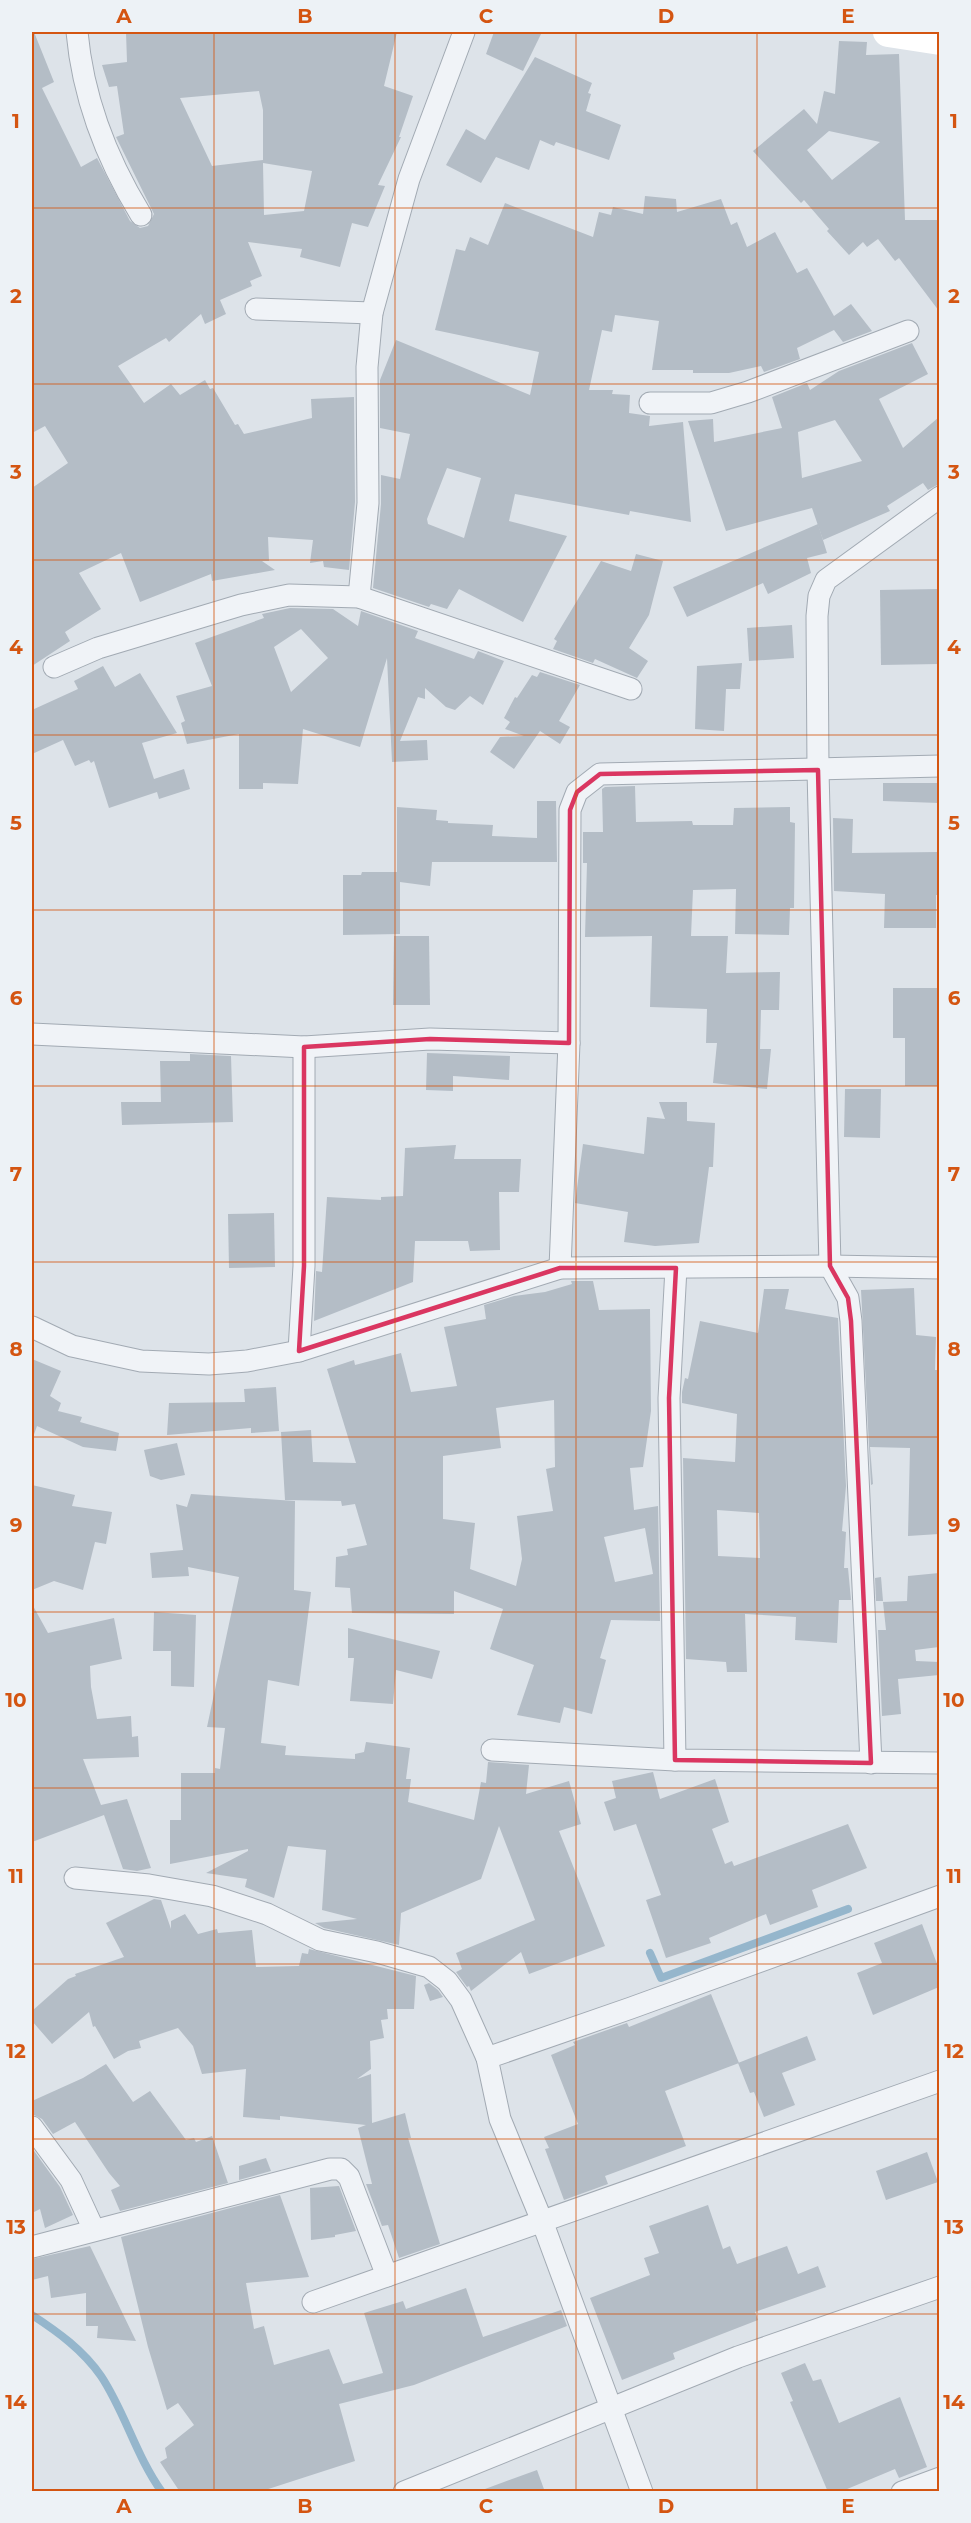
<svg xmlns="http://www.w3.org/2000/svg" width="971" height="2523" font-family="Montserrat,sans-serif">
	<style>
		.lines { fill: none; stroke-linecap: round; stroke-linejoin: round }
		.stream { stroke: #95b6cc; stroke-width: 8 }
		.building { fill: #b4bdc6; fill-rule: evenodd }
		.street-casing { stroke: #a2aab3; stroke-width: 23 }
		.street { stroke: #f0f3f7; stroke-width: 21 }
		.secondary { stroke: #fff; stroke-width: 30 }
		.marked { fill: none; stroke: #da3661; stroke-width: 4.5; stroke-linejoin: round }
		.grid { fill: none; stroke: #d45511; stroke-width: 1.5; stroke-opacity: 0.55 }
		.neatline { fill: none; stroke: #d45511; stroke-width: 2 }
		.grid-label { font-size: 20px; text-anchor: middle; font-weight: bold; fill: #d45511 }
	</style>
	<rect width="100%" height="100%" fill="#dde3e9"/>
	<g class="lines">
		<g class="stream">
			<polyline points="650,1953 661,1978 848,1909"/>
			<path d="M32 2315C58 2332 83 2350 101 2376 125 2412 136 2456 162 2492"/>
		</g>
	</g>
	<g class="building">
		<path d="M32 32H34L54 82 42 88 81 167 97 158 130 221 140 228 148 226 154 214 116 137 124 134 117 86 109 87 102 65 127 62 126 32H397L384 86 413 96 399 137H401L378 185 385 186 368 227 352 223 340 267 300 257 302 249 248 242 262 276 250 281 252 286 220 300 226 314 205 324 201 314 169 342 166 338 118 366 144 403 171 384 180 395 205 380 210 389 213 388 235 425 238 424 244 434 312 418 311 399 354 397 355 502 349 570 324 567 323 561 310 563 313 540 268 537 269 561H262L275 570 212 581 211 574 140 602 121 553 79 573 101 609 65 632 70 641 32 666V488L68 463 45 426 32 433ZM259 91 263 110V160L212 166 180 98ZM263 163 312 171 304 211 264 215Z"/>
		<polygon points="494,32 542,32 523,71 486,54"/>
		<path d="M839 41 867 42 866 55 899 54 905 220H939V311L899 258 895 261 878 239 867 247 863 242 849 255 827 231 829 229 804 200 801 203 753 151 804 109 817 124 824 91 835 94ZM829 131 880 142 832 180 807 150Z"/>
		<polygon points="535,57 592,83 588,93 591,94 586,111 621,125 609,160 556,142 554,146 540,140 529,170 496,157 481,183 446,165 466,129 485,140"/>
		<path d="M645 196 676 199 677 212 721 199 731 225 737 222 747 247 775 232 797 273 807 268 834 316 851 304 872 331 843 342 834 330 797 348 800 359 764 372 761 366 729 373H693V370H652L659 321 615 315 612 332 602 330 589 390H613L612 394 630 395 629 413 650 416 649 426 683 422 691 522 630 511 629 515 515 494 509 521 567 536 523 622 459 589 447 609 431 604 429 607 373 588 381 504V475L400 479 410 434 380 428V380L396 340 530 395 539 352 435 330 456 249 465 251 470 237 488 245 505 203 593 237 599 212 611 215 613 207 643 214ZM447 468 481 478 464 538 428 524 427 519Z"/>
		<path d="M912 343 928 374 879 399 903 448 939 417V484L928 490 923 483 887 506 890 511 823 540 812 508 726 531 688 421 713 419 714 442 782 428 772 397 807 383 810 390 839 371ZM835 420 862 461 802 478 798 432Z"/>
		<polygon points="818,524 827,553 807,558 811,573 768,594 763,583 687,617 673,587"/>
		<polygon points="636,554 663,561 649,615 629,648 648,661 637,678 595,659 593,663 553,649 557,641 554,639 601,561 631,571"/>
		<polygon points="939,589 939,664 881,665 880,590"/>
		<path d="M290 608 333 609 358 626 361 611 418 631 415 638 474 659 478 651 504 661 483 705 470 696 455 710 446 707 425 688V699L418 697 400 741 427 740 428 760 392 762 387 658 360 747 303 729 298 784 263 783V789H239V734L187 744 181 723 185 721 176 696 212 686 195 643 264 618 262 614ZM301 629 328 658 291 692 274 647Z"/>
		<polygon points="792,625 794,658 749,661 747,628"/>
		<polygon points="742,663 740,689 726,689 724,731 695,729 697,666"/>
		<polygon points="103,666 115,687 140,673 177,733 142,743 154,779 184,769 190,789 159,799 157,792 109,808 94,761 91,763 89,760 75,766 63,740 32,754 32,710 78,689 74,681"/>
		<polygon points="540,672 580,685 559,721 570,727 560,744 540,731 514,769 490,752 500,737 524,736 505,729 510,722 504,718 515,697 517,698 532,675 537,677"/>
		<polygon points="883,783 939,783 939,803 883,801"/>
		<polygon points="635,786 636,822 692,821 693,825 733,825 734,808 790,807 790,822 795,823 794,908 790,908 789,935 735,934 736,889 693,890 691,936 728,936 726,973 780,972 779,1010 761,1010 760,1049 771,1049 767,1089 713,1083 717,1043 706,1043 707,1009 650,1007 652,936 585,937 587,863 583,863 583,832 603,832 602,789 605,787"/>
		<polygon points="537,801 556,801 557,862 432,862 430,886 400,882 400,934 343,935 343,875 361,875 362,872 397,872 397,807 437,810 436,820 448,821 448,823 493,825 492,836 537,838"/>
		<polygon points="833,818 853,819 852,853 939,852 939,895 936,895 936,928 884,928 885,894 834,891"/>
		<polygon points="394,936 429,936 430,1005 393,1005"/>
		<polygon points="893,988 937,988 939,1086 905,1086 905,1038 893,1038"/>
		<polygon points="427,1053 510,1056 509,1080 453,1076 453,1091 426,1090"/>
		<polygon points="190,1054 231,1056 233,1122 122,1125 121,1102 161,1102 160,1061 190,1061"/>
		<polygon points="845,1089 881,1089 880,1138 844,1137"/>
		<polygon points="659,1102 687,1102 687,1121 715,1123 713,1167 709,1167 699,1243 655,1246 624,1242 628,1212 575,1203 583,1144 644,1154 647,1117 665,1119"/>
		<polygon points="456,1145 454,1159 521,1159 519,1192 499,1192 500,1250 470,1251 468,1241 415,1241 413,1282 314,1321 316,1271 322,1272 327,1197 381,1200 381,1197 403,1196 405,1148"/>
		<polygon points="274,1213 275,1267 229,1268 228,1214"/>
		<path d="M571 1281H593L599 1310 650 1309 651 1411 643 1467 630 1468 634 1510 658 1506 660 1621 611 1620 600 1658 606 1660 592 1714 564 1707 560 1723 517 1715 534 1665 490 1649 503 1609 454 1591V1614L352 1613 350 1588 335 1587 336 1557 348 1555 347 1549 367 1545 355 1504 342 1506 341 1501 285 1500 281 1432 311 1430 313 1462 356 1463 327 1369 354 1360 355 1365 401 1353 411 1392 457 1386 444 1327 486 1319 484 1305 514 1296 545 1292 572 1284ZM554 1400 555 1467 546 1469 553 1511 517 1516 522 1559 516 1586 470 1569 475 1523 443 1519V1456L501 1448 496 1408ZM645 1528 653 1574 615 1582 604 1537Z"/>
		<polygon points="914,1288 916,1335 936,1337 935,1370 939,1370 939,1534 908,1536 910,1448 870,1447 873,1484 871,1485 861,1290"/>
		<path d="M764 1289H789L785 1309 838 1318 846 1486 842 1531 846 1532 844 1568H848L851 1600H839L837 1643 795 1640 796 1617 745 1614 747 1672H727L726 1662 686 1659 683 1458 735 1462 737 1414 682 1403V1392L685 1378 688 1379 700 1321 758 1333ZM717 1510 759 1513 760 1558 718 1556Z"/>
		<polygon points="32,1359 61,1371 50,1396 61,1403 58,1411 82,1417 80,1422 119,1433 116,1451 83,1447 37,1426 32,1440"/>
		<polygon points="276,1387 279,1431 251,1433 251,1428 167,1435 169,1403 245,1402 244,1389"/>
		<polygon points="177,1443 185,1475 161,1480 150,1476 144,1450"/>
		<polygon points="32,1485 75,1495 72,1506 112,1512 106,1544 95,1542 83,1590 54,1581 32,1590"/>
		<polygon points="191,1494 295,1501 294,1590 311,1592 299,1686 268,1680 261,1743 286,1746 285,1755 355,1759 355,1754 364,1752 366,1742 410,1748 406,1779 411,1779 408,1802 474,1820 481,1782 486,1783 488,1762 529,1765 526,1794 569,1781 581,1824 559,1831 605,1946 529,1974 521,1952 471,1991 469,1986 467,1987 456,1972 462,1969 456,1953 535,1920 499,1826 481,1879 401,1913 399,1945 324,1928 315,1923 357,1919 322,1910 326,1850 288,1846 274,1898 245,1887 247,1879 206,1873 248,1851 248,1849 170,1864 170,1820 181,1820 181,1773 215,1773 215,1768 220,1769 225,1728 207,1727 239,1577 188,1567 189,1576 152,1578 150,1553 183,1550 176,1504 187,1507"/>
		<polygon points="939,1573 939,1647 915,1650 916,1661 939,1662 939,1675 898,1679 901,1714 882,1716 878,1630 886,1630 883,1602 907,1601 908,1576"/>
		<polygon points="881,1577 883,1601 876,1601 875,1578"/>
		<polygon points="32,1604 48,1633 114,1618 122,1659 90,1666 91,1687 97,1719 131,1716 132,1737 138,1736 139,1757 83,1759 101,1805 127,1799 151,1868 137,1871 123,1869 104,1815 32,1842"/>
		<polygon points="154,1612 196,1615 194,1687 171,1686 171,1651 153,1651"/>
		<polygon points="348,1628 440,1651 432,1679 396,1670 393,1704 350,1701 354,1658 348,1658"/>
		<polygon points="653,1772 660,1799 715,1779 729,1822 712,1829 725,1864 732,1861 734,1866 848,1824 867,1868 812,1890 818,1907 770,1925 766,1914 709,1938 711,1943 666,1958 646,1900 661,1895 636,1824 614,1831 604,1802 616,1798 612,1781"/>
		<polygon points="154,1899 161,1900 171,1929 171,1921 185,1914 198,1934 217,1929 218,1933 252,1930 256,1967 299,1966 302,1953 308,1954 309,1949 416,1976 414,2009 387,2009 388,2019 381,2020 384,2038 370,2041 371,2069 357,2079 371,2074 372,2123 405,2113 411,2138 408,2138 440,2244 399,2258 388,2225 382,2226 366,2184 372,2184 358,2128 366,2125 280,2116 280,2120 243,2117 246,2069 202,2074 193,2046 178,2028 139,2041 141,2048 128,2051 114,2059 95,2026 93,2027 89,2012 52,2044 32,2021 32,2011 68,1979 76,1976 75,1974 124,1957 106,1923"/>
		<polygon points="922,1924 939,1969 939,1987 873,2015 857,1973 882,1963 874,1943"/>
		<polygon points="429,1983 438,1990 443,1997 430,2001 424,1985"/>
		<polygon points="711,1994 739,2063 665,2091 686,2146 605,2176 608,2184 564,2200 545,2149 549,2148 544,2137 578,2124 551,2055 575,2045 573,2042 627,2023 629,2027"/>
		<polygon points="807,2036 816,2060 782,2073 795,2105 764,2117 754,2092 750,2093 738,2063"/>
		<polygon points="106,2064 133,2102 150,2091 186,2140 194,2138 196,2142 212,2136 228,2183 120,2211 111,2190 120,2186 109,2173 75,2122 53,2134 42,2119 32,2114 32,2101 83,2078"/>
		<polygon points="32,2148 60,2187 73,2215 45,2228 40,2209 32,2213"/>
		<polygon points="927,2152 938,2182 886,2200 876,2171"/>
		<polygon points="266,2158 271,2171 239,2180 239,2166"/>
		<polygon points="339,2186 356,2231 335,2235 335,2237 311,2240 310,2188"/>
		<polygon points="280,2195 309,2277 246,2283 254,2329 264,2326 274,2365 329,2349 343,2384 383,2373 364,2313 403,2301 406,2309 466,2288 483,2337 561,2310 567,2326 414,2385 339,2404 355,2461 259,2492 180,2492 160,2462 167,2458 165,2448 194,2425 178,2403 167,2410 148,2347 121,2237"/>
		<polygon points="708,2205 723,2249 730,2246 737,2264 787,2246 798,2274 818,2266 826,2287 755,2312 758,2320 673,2353 675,2359 622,2380 590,2298 650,2275 644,2258 659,2253 649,2226"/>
		<polygon points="90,2246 136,2341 97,2338 98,2326 86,2326 86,2293 51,2298 48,2276 32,2280 32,2259"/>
		<polygon points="805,2363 813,2381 821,2379 839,2423 900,2397 927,2467 899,2478 895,2469 840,2492 828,2492 790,2402 793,2401 781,2373"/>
		<polygon points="537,2470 545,2492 485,2492 485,2489"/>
	</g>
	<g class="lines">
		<g class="street-casing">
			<g id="street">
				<path d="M77 32C83 98 106 158 141 215"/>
				<polyline points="256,309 372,313"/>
				<polyline points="650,403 711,403 748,392 908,331"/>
				<polyline points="359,597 368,503 367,367 372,313 409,179 464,32"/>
				<polyline points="54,667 98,648 241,605 289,595 359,597 631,689"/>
				<polyline points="32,1034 304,1047 430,1039 569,1043"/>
				<polyline points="560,1268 569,1043 570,810 577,792 600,774 940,766"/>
				<polyline points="32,1327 72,1346 141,1361 209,1364 247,1361 299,1351 560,1268 830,1266 940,1268"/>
				<polyline points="299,1351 304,1266 304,1047"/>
				<polyline points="492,1750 675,1760 940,1763"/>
				<polyline points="675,1760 669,1398 676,1268"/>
				<polyline points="871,1763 851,1321 848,1298 830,1266 818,770 817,616 819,596 826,580 940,497"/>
				<polyline points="75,1878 149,1885 212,1896 267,1914 320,1940 377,1952 429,1967 447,1981 461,2000 487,2058"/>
				<polyline points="32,2127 71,2180 94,2230"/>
				<polyline points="32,2247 330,2169 341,2169 349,2177 387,2276"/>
				<polyline points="313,2302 940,2081"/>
				<polyline points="404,2492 738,2357 940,2287"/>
				<polyline points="642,2492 542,2221 500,2119 487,2058 631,2008 940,1896"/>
				<polyline points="902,2492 940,2478"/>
			</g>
		</g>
		<use href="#street" class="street"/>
		<polyline class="secondary" points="888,32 940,40"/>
	</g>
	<path class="marked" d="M818 770 830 1266 848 1298 851 1321 871 1763 675 1760 669 1398 676 1268H560L299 1351 304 1266V1047L430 1039 569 1043 570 810 577 792 600 774Z"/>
	<path class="grid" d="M214 32V2492M395 32V2492M576 32V2492M757 32V2492M32 208H940M32 384H940M32 560H940M32 735H940M32 910H940M32 1086H940M32 1262H940M32 1437H940M32 1612H940M32 1788H940M32 1964H940M32 2139H940M32 2314H940"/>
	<rect width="971" height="2523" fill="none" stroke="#edf2f6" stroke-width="66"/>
	<rect x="33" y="33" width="905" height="2457" class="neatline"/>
	<g class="grid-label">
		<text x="124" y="23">A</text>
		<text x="305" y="23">B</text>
		<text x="486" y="23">C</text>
		<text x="666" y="23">D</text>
		<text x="848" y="23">E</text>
		<text x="16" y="128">1</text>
		<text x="954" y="128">1</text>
		<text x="16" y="303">2</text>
		<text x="954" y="303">2</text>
		<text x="16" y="479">3</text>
		<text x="954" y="479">3</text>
		<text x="16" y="654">4</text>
		<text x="954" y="654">4</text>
		<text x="16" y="830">5</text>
		<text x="954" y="830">5</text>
		<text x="16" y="1005">6</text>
		<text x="954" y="1005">6</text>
		<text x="16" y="1181">7</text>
		<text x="954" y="1181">7</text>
		<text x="16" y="1356">8</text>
		<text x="954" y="1356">8</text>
		<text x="16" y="1532">9</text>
		<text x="954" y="1532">9</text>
		<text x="16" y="1707">10</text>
		<text x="954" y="1707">10</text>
		<text x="16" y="1883">11</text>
		<text x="954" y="1883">11</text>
		<text x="16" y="2058">12</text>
		<text x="954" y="2058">12</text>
		<text x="16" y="2234">13</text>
		<text x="954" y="2234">13</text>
		<text x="16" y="2409">14</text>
		<text x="954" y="2409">14</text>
		<text x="124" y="2513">A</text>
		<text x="305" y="2513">B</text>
		<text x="486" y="2513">C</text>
		<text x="666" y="2513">D</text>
		<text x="848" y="2513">E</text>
	</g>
</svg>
